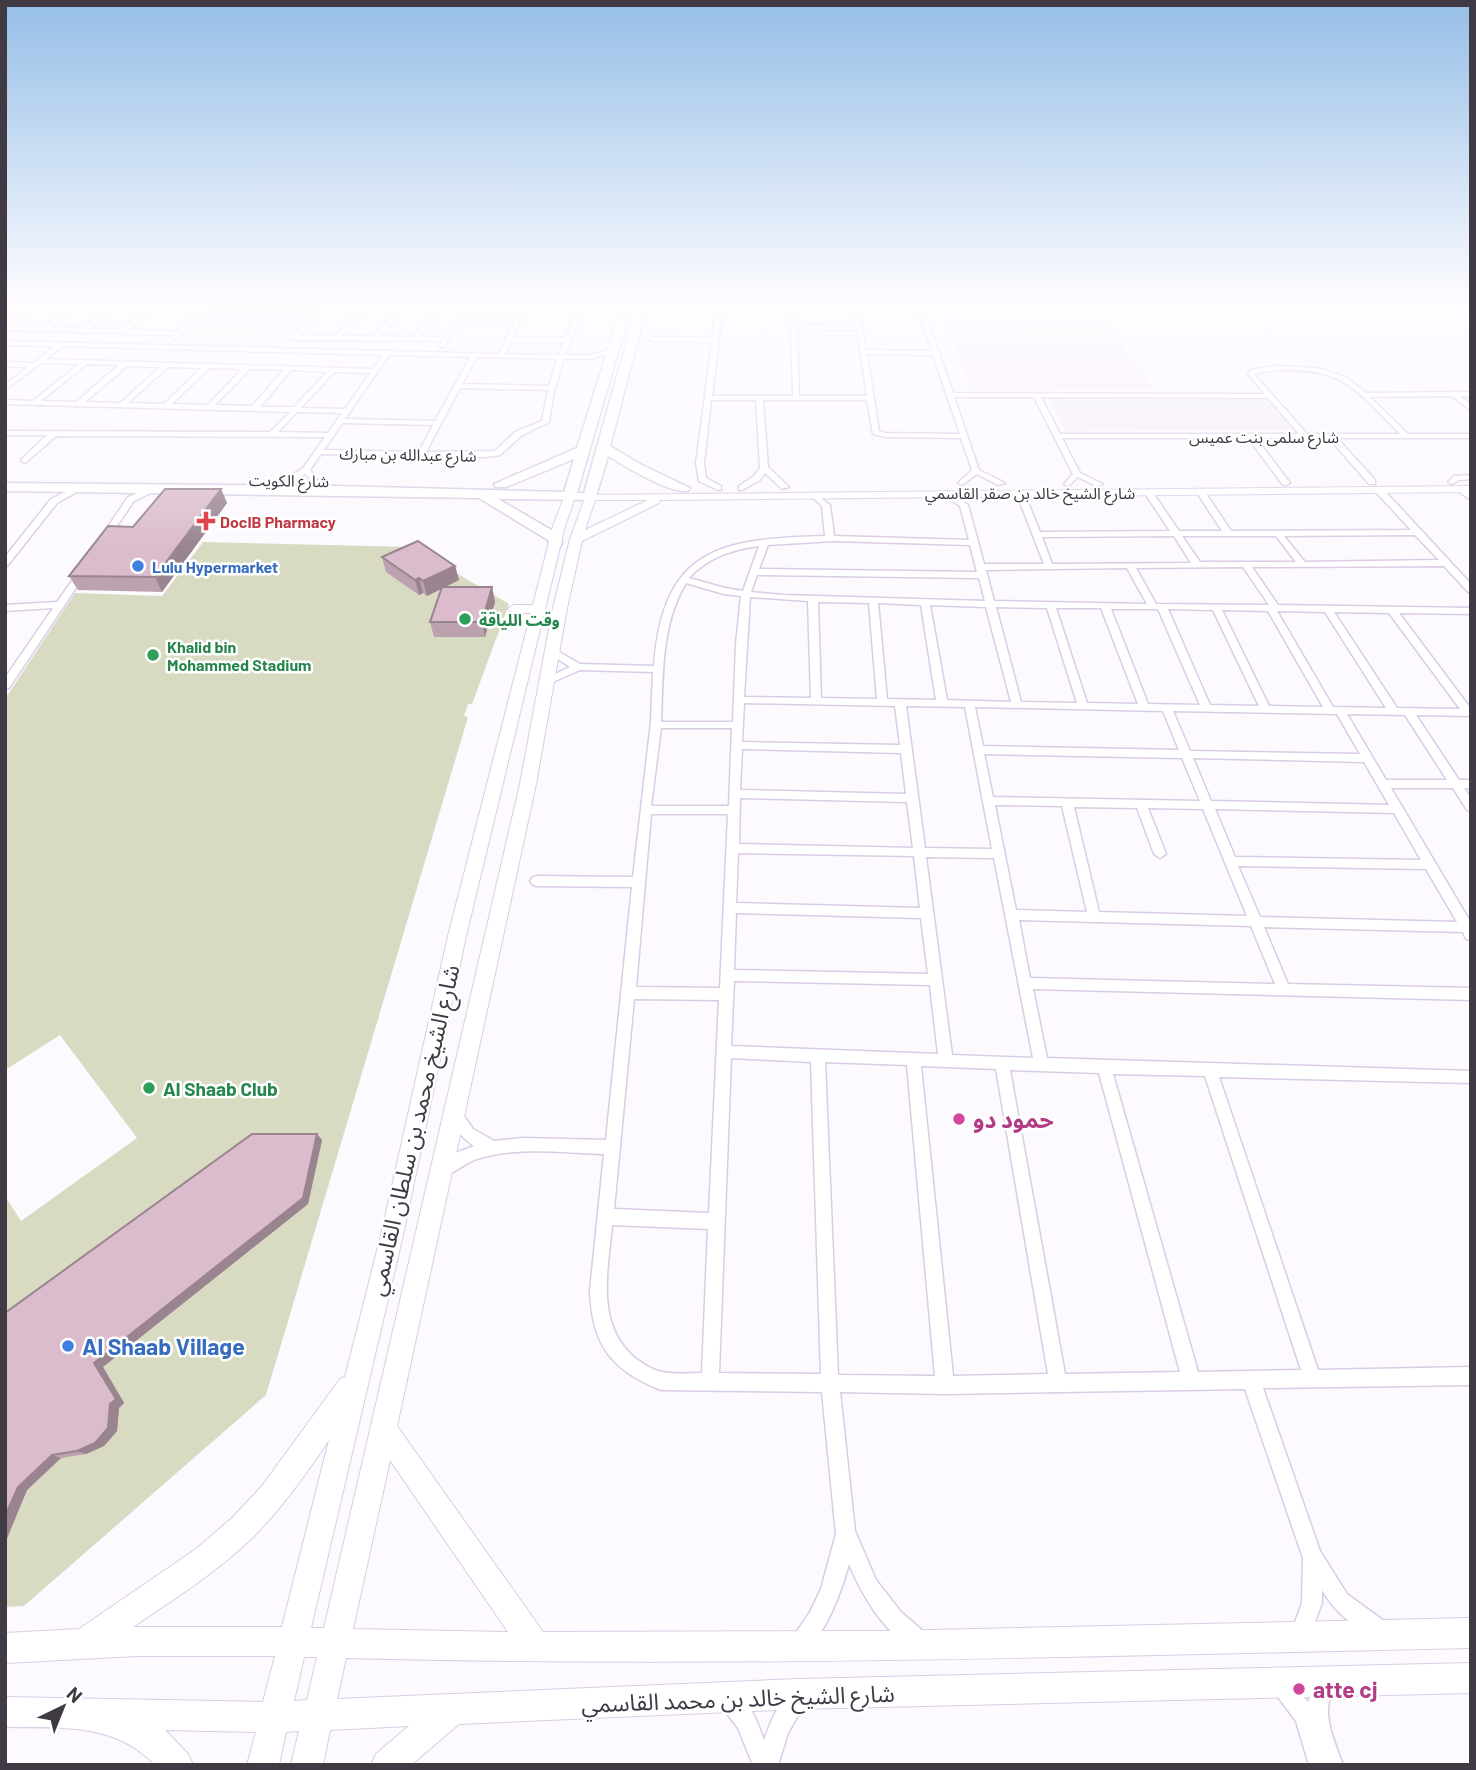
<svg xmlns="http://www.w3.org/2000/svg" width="1476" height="1770" font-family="Barlow,'Noto Sans Arabic',sans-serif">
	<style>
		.built { fill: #f4edfa }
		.green { fill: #d8dbc2 }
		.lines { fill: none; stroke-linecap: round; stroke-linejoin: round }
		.street-casing { stroke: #dbcce5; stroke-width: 3 }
		.secondary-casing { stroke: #dbcce5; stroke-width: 2 }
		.primary-casing { stroke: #dbcce5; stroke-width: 3 }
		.street { fill: #fff; fill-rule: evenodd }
		.secondary { fill: #fff; fill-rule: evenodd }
		.primary { fill: #fff; fill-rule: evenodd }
		.wall { fill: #bca2af }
		.shaded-wall { fill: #99848f }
		.building { fill: #dbbccc; stroke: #99848f; stroke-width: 2 }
		.health-dot { fill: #e0444e; stroke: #fff; stroke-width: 2.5 }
		.shop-dot { fill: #3f7fe0; stroke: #fff; stroke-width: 2.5 }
		.leisure-dot { fill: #2e9e5b; stroke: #fff; stroke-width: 2.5 }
		.hotel-dot { fill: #d1479c; stroke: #fff; stroke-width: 2.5 }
		.labels { text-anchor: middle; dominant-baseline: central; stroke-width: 5; stroke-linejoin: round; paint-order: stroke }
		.far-street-label { font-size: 16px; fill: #403a44; stroke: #fff }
		.far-health-label { font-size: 16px; font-weight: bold; fill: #be3a42; stroke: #fff; text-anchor: start }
		.far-shop-label { font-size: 16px; font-weight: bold; fill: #366cbe; stroke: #fff; text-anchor: start }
		.far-leisure-label { font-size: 16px; font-weight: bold; fill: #27864d; stroke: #fff; text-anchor: start }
		.leisure-label { font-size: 19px; font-weight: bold; fill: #27864d; stroke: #fff; text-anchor: start }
		.near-hotel-label { font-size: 23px; font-weight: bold; fill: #b23c85; stroke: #fff; text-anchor: start }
		.near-street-label { font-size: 23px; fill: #403a44; stroke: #fff }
		.near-shop-label { font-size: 23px; font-weight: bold; fill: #366cbe; stroke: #fff; text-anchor: start }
	</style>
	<rect width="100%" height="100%" fill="#fcf9ff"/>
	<g class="built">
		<polygon points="223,301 323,301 276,347 174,344"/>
		<polygon points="945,319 1106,324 1155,389 971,389"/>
		<polygon points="1268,397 1298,430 1065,431 1048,398"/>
	</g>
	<polygon class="green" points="203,542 412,547 509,604 472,704 468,704 464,716 468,717 266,1395 24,1606 5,1607 5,1196 21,1221 137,1138 60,1035 5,1070 5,699 75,593 162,596"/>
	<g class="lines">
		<g class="street-casing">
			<g id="street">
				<polygon points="5,301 12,301 5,305"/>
				<polygon points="43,301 50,301 13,326 43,327 81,301 88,301 50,327 81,328 119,301 126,301 89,329 120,329 157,301 164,301 128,330 177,331 213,301 219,301 174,339 171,337 173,335 5,330 5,326"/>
				<path d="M324 301 467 304 469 301H475L464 317H517L525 301H531L529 305H579L581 301H587L565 355H590L615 349 618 351 590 359H564L554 391 549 422 521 436 500 455 485 457 321 454 310 470 318 481 314 483 305 474 291 482 284 480 303 468 325 437 56 436 25 463 21 461 22 459 47 435H5V431L270 432 290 412 5 404V400L33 401 79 364 41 363 5 390V385L28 367 5 366V362L33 363 55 346 5 345V341L499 354 515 321H462L442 348 439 346 442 341 290 340 291 336ZM327 305 362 306 335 336 299 335ZM369 306H400L374 336H341ZM406 306 436 307 414 337 381 336ZM442 307 465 308 445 337H421ZM527 309H578L565 338H513ZM511 342H564L559 355 506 354ZM63 346 383 355 373 369 46 359ZM389 355 470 357 435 421 345 419ZM477 357 557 359 549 386 462 384ZM87 364 119 365 76 402 41 401ZM127 366 160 367 120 403 85 402ZM168 367 201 368 164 404 128 403ZM209 368 242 369 208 405 172 404ZM250 369 284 370 252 406 215 405ZM291 370 327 372 294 407H260ZM334 372 370 373 345 409 301 408ZM460 388 548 390 542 421 515 432 495 451 426 452ZM297 412 342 413 328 433 278 432ZM342 423 433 425 419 452 324 450Z"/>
				<path d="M717 301H796L797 325 856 326 852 301H858L866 350 932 351 915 301H921L953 393 1265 394 1248 374 1250 370 1276 366 1318 368 1346 377 1366 393 1471 392V396H1460L1471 405V411L1452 396 1370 397 1408 434H1471V438H1337L1375 480V484H1369L1329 438H1256L1290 483 1286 485H1283L1248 438H1062L1080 473 1103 484 1096 486 1078 477 1068 486 1064 484 1073 474 1034 397H954L979 470 1005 483 998 485 977 474 962 485 958 483 972 470 961 438 885 437 873 434 867 400H763L768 467 789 487 782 489 765 473 760 480 742 490H739V486L754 476 760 468 756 400H711L704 463 706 478 721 486V490H718L699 481 696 463 712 342 652 341 649 339 652 337 712 338ZM723 304H790L791 325 789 327 791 329 793 396H712ZM797 329 857 330 867 396H799ZM867 354 933 355 960 434 886 433 879 431ZM1276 370C1345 368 1355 389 1400 434H1307L1254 374ZM1041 397 1268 398 1299 434H1060Z"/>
				<polygon points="1471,475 1471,479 1459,480 1452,484 1448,482 1454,476"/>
				<polygon points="79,485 86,487 57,503 8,565 5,566 5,557 51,499"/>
				<polygon points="152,487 159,489 134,501 106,542 100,542 99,540 128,497"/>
				<polygon points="1458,487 1464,487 1471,494 1471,500 1458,491"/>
				<path d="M1376 488H1382L1471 584V593L1468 592 1444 566 1252 567 1278 605 1471 608V614L1399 613 1471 709V716L1416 715 1459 780H1471V788H1464L1471 798V811L1467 810 1453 788H1391L1471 923V940L1466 939 1463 932 1264 927 1288 984 1471 988V1000L1033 989 1047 1058 1471 1071V1083L1219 1077 1318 1370 1471 1367V1385L1263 1388 1320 1551 1347 1594 1384 1621 1387 1628 1384 1635 1377 1638C1355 1629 1334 1611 1322 1590V1603L1307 1643 1300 1646 1293 1643 1290 1636 1302 1603 1303 1558 1245 1389 945 1394 840 1392 855 1531 876 1580 901 1612 924 1632 927 1639 924 1646 917 1649C885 1636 862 1595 849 1564 842 1589 824 1643 799 1653L792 1650 789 1643 810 1612 821 1589 836 1534 822 1392 661 1390C611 1370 592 1345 590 1291L604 1154C563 1153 517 1146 477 1159 464 1163 455 1173 443 1177L438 1175 435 1170C442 1156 461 1151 474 1146 462 1138 454 1128 448 1115L450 1110 455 1108 460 1110 473 1129 494 1141 523 1138 606 1140 632 887 536 886 532 884 530 881 532 878 536 876 633 877 651 722 653 672 580 670 546 685 542 684V680L570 667 546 651 548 649H554L580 664 654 666C663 546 722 539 825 536L822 506 810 495 814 493 830 505 834 536 969 540 960 506 940 493 947 491 968 505 984 564H1044L1016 492 1020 490 1024 492 1040 532 1170 531 1144 492 1148 490H1151L1179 531H1222L1196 491 1200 489H1203L1231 531 1411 530 1376 492ZM1415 535 1439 560 1305 562 1284 536ZM1174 536 1191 563 1052 564 1042 537ZM1182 536H1276L1296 562H1200ZM833 541 970 545 977 572 759 569 768 545ZM759 546 743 591 725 588 689 578C707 558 733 549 759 546ZM1243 567 1269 605 1156 604 1136 568ZM1127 568 1147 604 994 601 986 570ZM757 575 979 578 985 601 783 595 751 592ZM686 583 724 594 741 596 736 644 733 722H661C663 675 661 624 686 583ZM750 597 808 601 811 698 744 697ZM818 602 869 603 877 699 821 698ZM878 603 921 605 936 700 887 699ZM930 605 986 607 1011 702 947 700ZM996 607 1047 608 1077 703 1021 702ZM1056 608H1101L1138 704 1087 703ZM1111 609H1158L1200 705 1148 704ZM1168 609 1213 610 1259 706 1210 705ZM1222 610 1268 611 1323 707 1269 706ZM1277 611 1325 612 1386 708 1333 707ZM1334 612 1389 613 1460 709 1397 708ZM744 703 895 706 900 745 742 742ZM906 706 965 707 992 849 925 848ZM975 707 1163 711 1179 750 983 746ZM1173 711 1337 714 1360 754 1190 751ZM1347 714 1405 715 1447 780H1386ZM661 728H732L729 806H651ZM742 749 901 753 906 794 740 790ZM984 754 1182 758 1200 801 993 797ZM1193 758 1364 762 1389 805 1211 801ZM740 798 907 802 913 848 739 844ZM995 805 1062 806 1087 912 1016 910ZM1074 807 1137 808 1154 854 1160 858 1166 854 1148 808 1203 809 1247 916 1099 912ZM1215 809 1394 813 1421 860 1235 857ZM651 814H728L720 988 636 987ZM738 853 914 856 920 908 736 903ZM926 857 994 858 1033 1058 952 1055ZM1238 866 1426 869 1457 922 1260 917ZM736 913 921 918 928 974 734 970ZM1019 920 1251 926 1275 984 1030 978ZM734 981 930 985 938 1054 731 1046ZM634 999 719 1000 709 1213 614 1209ZM731 1058 811 1062 821 1374 719 1373ZM825 1062 907 1065 935 1376 838 1375ZM921 1066 996 1069 1048 1374 953 1376ZM1010 1070 1099 1073 1180 1372 1065 1374ZM1113 1074 1205 1076 1301 1370 1198 1372ZM612 1225 708 1229 702 1373C688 1373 671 1375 658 1371 650 1369 642 1363 635 1358 595 1324 608 1271 612 1225Z"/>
				<polygon points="82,570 86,573 9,688 5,689 5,678 53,608 5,611 5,605 57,602 79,571"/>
				<path d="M1327 1672 1334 1675 1337 1682C1335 1687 1332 1692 1330 1698 1323 1719 1336 1745 1343 1765H1309L1296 1721 1275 1693 1272 1686 1275 1679 1282 1676 1289 1679 1308 1702 1320 1675Z"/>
				<path d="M798 1685 805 1689 809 1696 788 1733 778 1765H753L738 1728 722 1707 718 1700 722 1693 729 1689C749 1698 757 1721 764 1740 770 1724 782 1692 798 1685Z"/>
			</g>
		</g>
		<g class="secondary-casing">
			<path id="secondary" d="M1471 486V492L660 500 659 503 582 541 567 608 536 784 397 1426 543 1632 886 1631 1471 1618V1648C1096 1656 721 1668 346 1658L337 1699 799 1679 1471 1663V1693L799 1709 459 1724 411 1765H371L376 1754 409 1726 330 1730 323 1765H291L299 1731 286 1732 279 1765H247L256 1732 165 1730 188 1754 193 1765H155C115 1722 59 1728 5 1727V1697L263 1702 275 1656H137L5 1663V1633L79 1629 196 1549 232 1518 262 1486 340 1379 345 1377 381 1235 448 936 531 613H514L507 609 514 605H533L553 526 565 495 575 497 565 526 466 936 403 1235 311 1628H324L520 784 553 608 570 539 586 495ZM595 500H648L585 530ZM329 1440 282 1627H133C174 1599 217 1572 253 1537 282 1508 306 1474 329 1440ZM390 1460 508 1632 353 1629ZM304 1657H317L307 1700 294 1701Z"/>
		</g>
		<g class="primary-casing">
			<path id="primary" d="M623 301H633L577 493H584L638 301H648L610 446 640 464 690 488 688 491C669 494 625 466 608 456L595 500 498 499 560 535 562 544 560 547H550L548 540 479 498 5 491V483L336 486 564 492 574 459 506 487H496L494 484 577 448Z"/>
		</g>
		<use href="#street" class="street"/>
		<use href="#secondary" class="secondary"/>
		<use href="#primary" class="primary"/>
	</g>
	<g class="wall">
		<polygon points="221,489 227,503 162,592 78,590 69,576 133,527"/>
		<polygon points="382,557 455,566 459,580 445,587 492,587 495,602 485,637 434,637 430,622 441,589 427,596 423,593 419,595 386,572"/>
		<polygon points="317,1134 322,1140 308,1204 103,1367 124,1403 119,1408 117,1431 104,1446 86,1454 61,1458 27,1490 5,1543 5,1313"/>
	</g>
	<g class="shaded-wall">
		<polygon points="221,489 227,503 162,592 155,577"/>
		<polygon points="455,566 459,580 427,596 423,581"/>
		<polygon points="419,578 423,593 419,595 415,580"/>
		<polygon points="492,587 495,602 485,637 482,622"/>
		<polygon points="317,1134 322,1140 308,1204 103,1367 124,1403 119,1408 117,1431 104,1446 86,1454 77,1451 94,1363"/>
		<polygon points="52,1455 61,1458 27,1490 5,1543 5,1516 18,1487"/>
	</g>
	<g class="building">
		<polygon points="165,489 221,489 155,577 69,576 108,526 133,527"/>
		<polygon points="418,541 455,566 423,581 419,578 415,580 382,557"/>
		<polygon points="442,587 492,587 482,622 430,622"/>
		<polygon points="252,1134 317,1134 303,1198 94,1363 116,1399 110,1404 108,1428 95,1443 77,1451 52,1455 18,1487 5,1516 5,1313"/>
	</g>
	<linearGradient id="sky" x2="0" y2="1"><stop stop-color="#95bee7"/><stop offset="0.55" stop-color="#fefcff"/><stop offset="1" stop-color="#fefcff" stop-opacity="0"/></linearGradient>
	<rect width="1476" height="549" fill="url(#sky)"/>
	<path class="health-dot" d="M202.5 510.5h7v7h7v7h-7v7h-7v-7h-7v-7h7z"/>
	<g class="shop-dot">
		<circle cx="138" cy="566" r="7"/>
		<circle cx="68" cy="1346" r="7"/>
	</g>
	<g class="leisure-dot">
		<circle cx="465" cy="619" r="7"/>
		<circle cx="153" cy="655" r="7"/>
		<circle cx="149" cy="1088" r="7"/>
	</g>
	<g class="hotel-dot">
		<circle cx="959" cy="1119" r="7"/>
		<circle cx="1299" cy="1689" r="7"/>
	</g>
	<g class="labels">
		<g class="far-street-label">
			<text x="1264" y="436">شارع سلمى بنت عميس</text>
			<text transform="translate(408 454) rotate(1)">شارع عبدالله بن مبارك</text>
			<text transform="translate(289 480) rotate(1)">شارع الكويت</text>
			<text x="1030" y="492">شارع الشيخ خالد بن صقر القاسمي</text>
		</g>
		<g class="far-health-label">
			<text x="220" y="521">DocIB Pharmacy</text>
		</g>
		<g class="far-shop-label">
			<text x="152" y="566">Lulu Hypermarket</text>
		</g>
		<g class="far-leisure-label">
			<text x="479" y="619">وقت اللياقة</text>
			<text x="167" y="646">Khalid bin<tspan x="167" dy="18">Mohammed Stadium</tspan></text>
		</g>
		<g class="leisure-label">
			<text x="163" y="1088">Al Shaab Club</text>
		</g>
		<g class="near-hotel-label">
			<text x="973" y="1119">حمود دو</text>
			<text x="1313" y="1689">atte cj</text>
		</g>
		<g class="near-street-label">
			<text transform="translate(413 1130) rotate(-77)">شارع الشيخ محمد بن سلطان القاسمي</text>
			<text transform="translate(738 1698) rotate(-2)">شارع الشيخ خالد بن محمد القاسمي</text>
		</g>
		<g class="near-shop-label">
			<text x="82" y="1346">Al Shaab Village</text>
		</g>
	</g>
	<rect width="1476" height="1770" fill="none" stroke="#403a44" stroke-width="14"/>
	<g transform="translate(63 1707) rotate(43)" stroke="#ffffff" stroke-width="5" paint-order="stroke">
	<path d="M0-5L12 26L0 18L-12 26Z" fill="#403a44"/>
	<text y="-10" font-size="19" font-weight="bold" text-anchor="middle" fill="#403a44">N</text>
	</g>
</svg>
